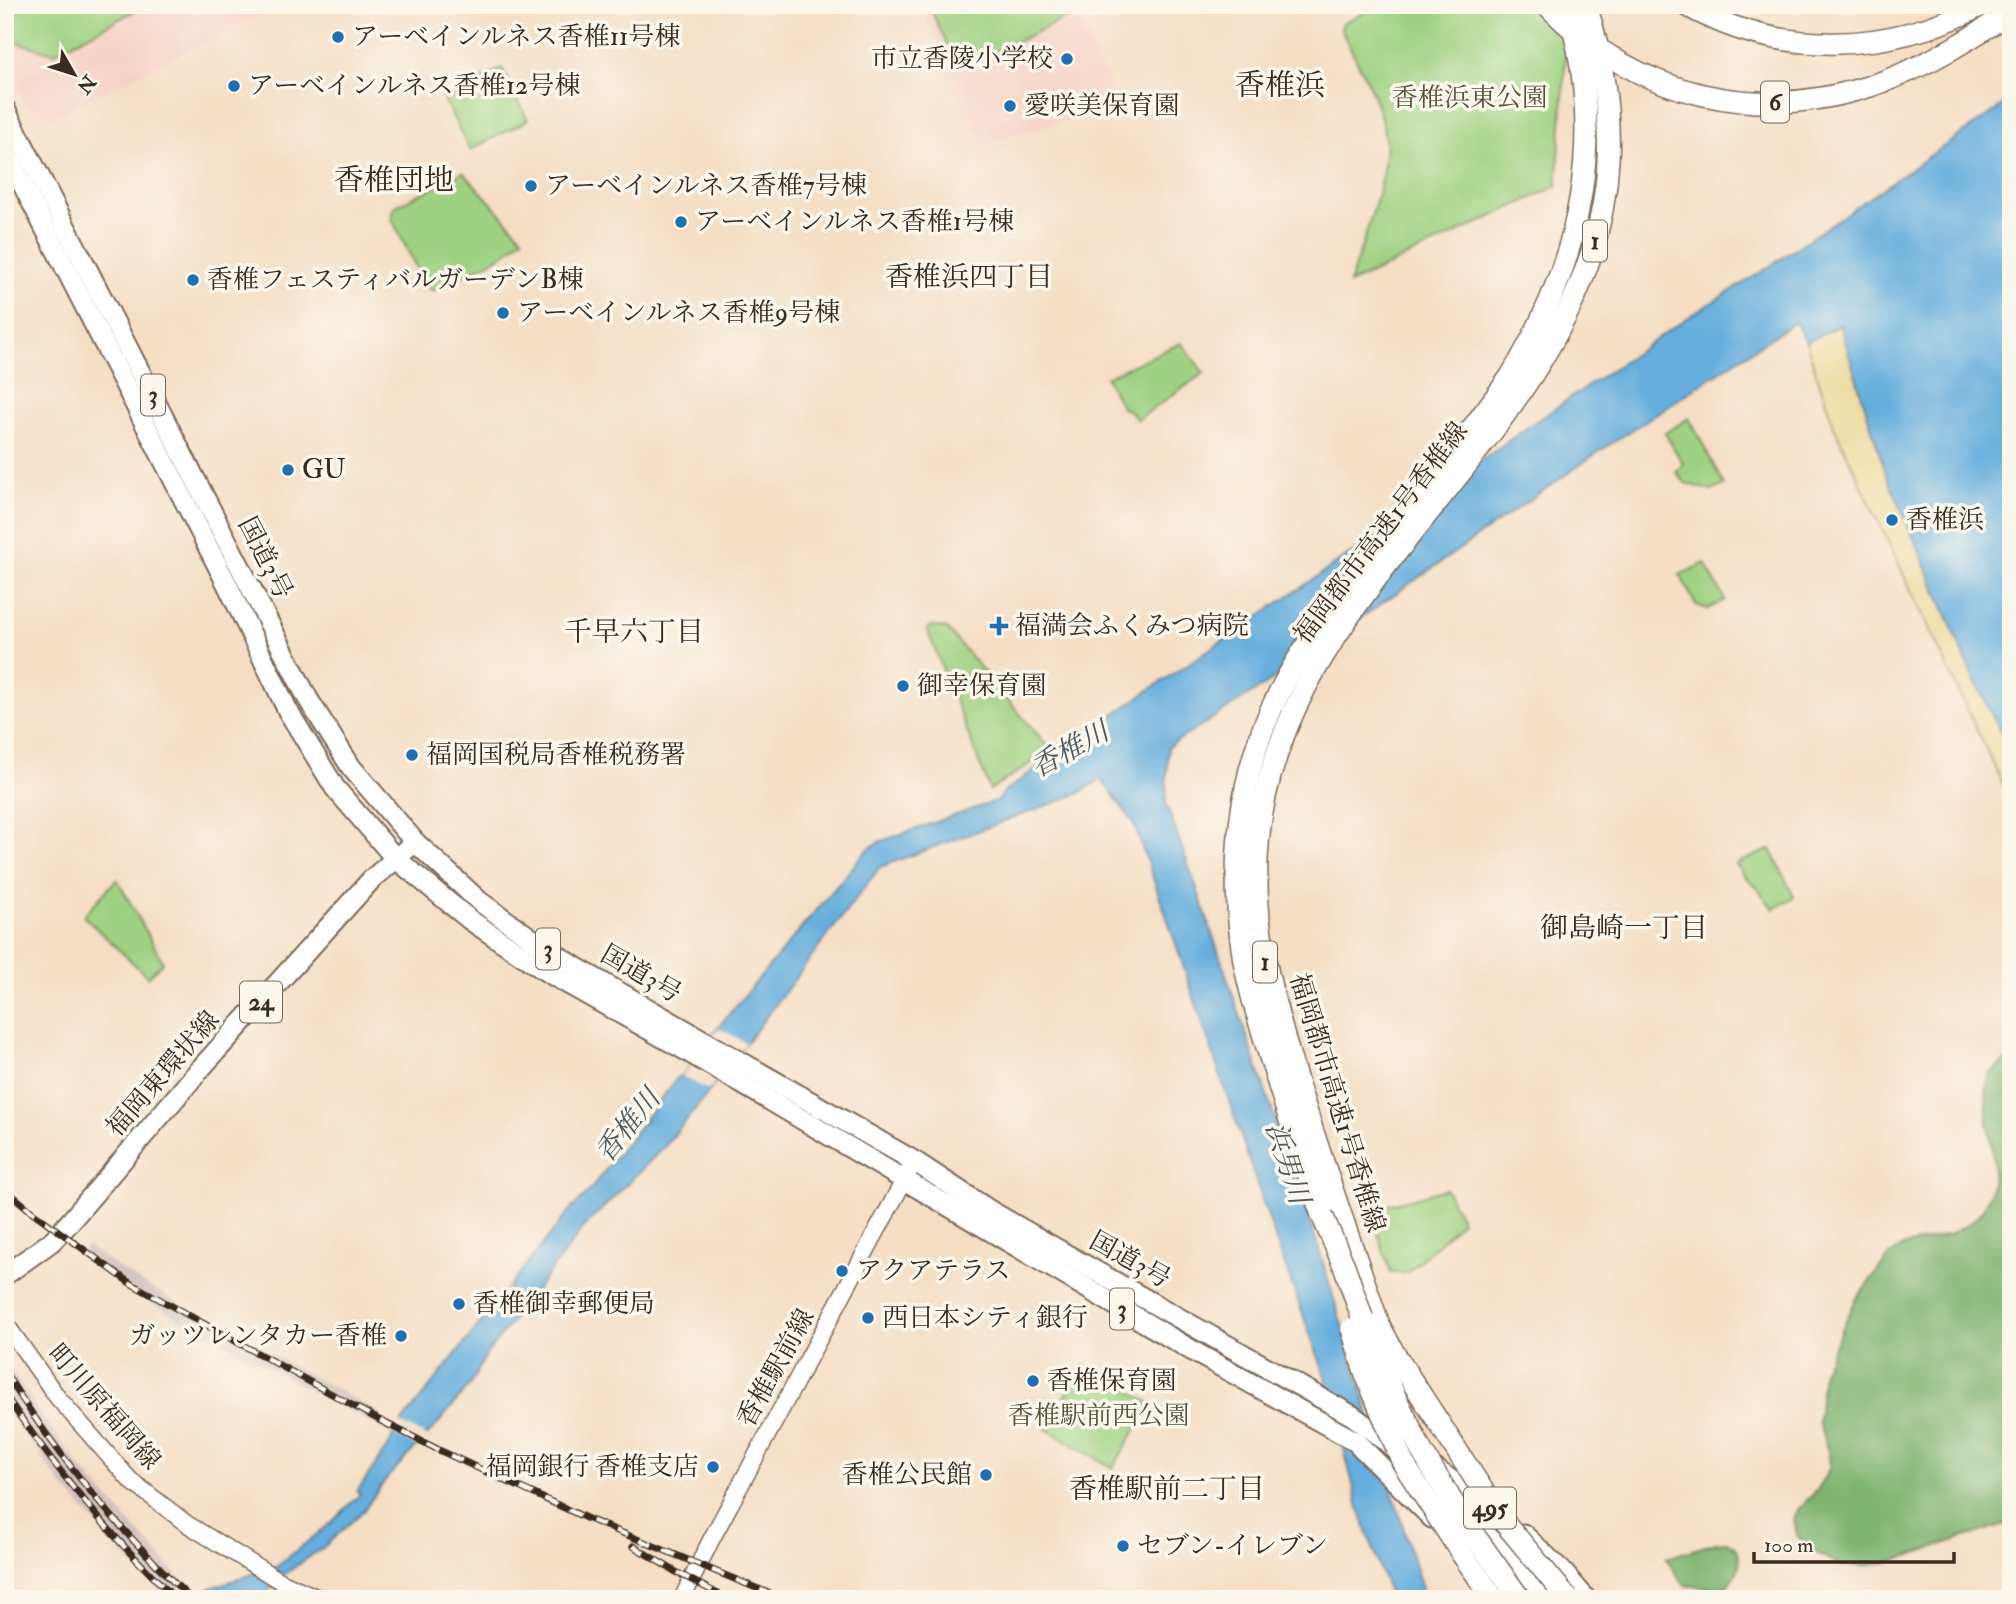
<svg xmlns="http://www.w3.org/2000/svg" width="2016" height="1604" font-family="'IM FELL Double Pica','Noto Serif JP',serif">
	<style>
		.built { fill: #f6d2c4 }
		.industrial { fill: #d1bfbe }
		.green { fill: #9ed181; stroke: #6c7e50; stroke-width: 2 }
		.forest { fill: #7eb36f; stroke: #5c6e46; stroke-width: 2 }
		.sand { fill: #eeda9e; stroke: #94825e; stroke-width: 2 }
		.water { fill: #65aedd; stroke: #506c7e; stroke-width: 2 }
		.pier { fill: #f5dec4 }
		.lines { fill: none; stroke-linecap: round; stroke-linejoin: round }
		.secondary-casing { stroke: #7c6958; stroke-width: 19 }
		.primary-casing { stroke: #7c6958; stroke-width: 23 }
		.trunk-casing { stroke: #7c6958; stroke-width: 23 }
		.motorway-casing { stroke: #7c6958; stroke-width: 24 }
		.secondary { stroke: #fff; stroke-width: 16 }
		.primary { stroke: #fff; stroke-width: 19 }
		.trunk { stroke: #fff; stroke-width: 19 }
		.motorway { stroke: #fff; stroke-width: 21 }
		.rail-casing { stroke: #3b2a1e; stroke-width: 7 }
		.rail { stroke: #fbf7ec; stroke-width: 4.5; stroke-dasharray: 13; stroke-linecap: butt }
		.motorway-bridge-casing { stroke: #7c6958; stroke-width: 24; stroke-linecap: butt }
		.motorway-bridge { stroke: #fff; stroke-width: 21 }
		.poi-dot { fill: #1f6fb2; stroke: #fbf7ec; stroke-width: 2.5 }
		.labels { text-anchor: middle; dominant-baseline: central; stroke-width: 7; stroke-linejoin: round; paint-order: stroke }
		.shield { fill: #fbf7ec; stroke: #75685c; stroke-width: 2 }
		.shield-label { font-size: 24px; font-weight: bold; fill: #3b2a1e }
		.poi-label { font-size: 26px; fill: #3b2a1e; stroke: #fbf7ec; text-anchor: start }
		.park-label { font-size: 26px; fill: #545437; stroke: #fbf7ec }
		.street-label { font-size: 26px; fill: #3b2a1e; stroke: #fbf7ec }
		.neighbourhood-label { font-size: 28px; fill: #3b2a1e; stroke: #fbf7ec }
		.water-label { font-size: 28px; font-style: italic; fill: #4a5861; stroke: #fbf7ec }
		.quarter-label { font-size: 30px; fill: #3b2a1e; stroke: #fbf7ec }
	</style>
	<rect width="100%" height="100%" fill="#fbf7ec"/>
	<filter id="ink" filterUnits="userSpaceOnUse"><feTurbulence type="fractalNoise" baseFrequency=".0143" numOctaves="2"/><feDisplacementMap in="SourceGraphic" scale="14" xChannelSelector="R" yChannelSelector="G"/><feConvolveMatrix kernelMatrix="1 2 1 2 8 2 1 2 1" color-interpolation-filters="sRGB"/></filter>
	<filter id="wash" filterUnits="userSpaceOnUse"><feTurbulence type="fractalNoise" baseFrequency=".00686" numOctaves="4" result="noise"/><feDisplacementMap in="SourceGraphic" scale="28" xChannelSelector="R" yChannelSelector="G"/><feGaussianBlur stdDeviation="1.57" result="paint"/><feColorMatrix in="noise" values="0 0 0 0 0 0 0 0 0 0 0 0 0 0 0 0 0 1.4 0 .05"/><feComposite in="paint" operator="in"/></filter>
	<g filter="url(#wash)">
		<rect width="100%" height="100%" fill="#f5dec4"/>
		<g class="built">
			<polygon points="5,5 279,5 47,120 23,103 5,67"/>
			<polygon points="920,5 1106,5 1079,18 1118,101 1060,123 982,143"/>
		</g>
		<g class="industrial">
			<polygon points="87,1246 134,1278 195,1313 382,1414 376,1425 188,1324 125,1287 80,1255"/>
			<polygon points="5,1361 48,1425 82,1469 186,1585 164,1595 131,1563 61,1484 5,1406"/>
		</g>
		<g class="green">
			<polygon points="5,5 146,5 54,53 18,43 5,21"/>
			<polygon points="929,5 1090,5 1090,6 973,63 948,47"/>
			<path d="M1380 5H1553L1567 36 1557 186 1349 284C1361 246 1389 177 1385 139 1381 100 1357 63 1341 29L1343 23Z"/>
			<polygon points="502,68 528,120 470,150 443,98"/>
			<polygon points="463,172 523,238 503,255 434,291 426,287 392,219 394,207"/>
			<polygon points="1181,343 1204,373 1137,420 1130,411 1122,408 1106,377"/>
			<polygon points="1689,418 1724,485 1712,491 1685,483 1676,472 1683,464 1665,433"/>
			<polygon points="1705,563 1725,600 1708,609 1696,605 1680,575"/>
			<polygon points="932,626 947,629 1051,750 990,790 927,629"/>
			<polygon points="1771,849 1794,897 1773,909 1756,886 1743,875 1736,864"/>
			<polygon points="117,879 163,962 148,977 83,916"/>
			<polygon points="1446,1189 1462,1221 1407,1273 1391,1273 1370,1210"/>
			<polygon points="1084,1365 1151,1403 1113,1468 1046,1429"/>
		</g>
		<g class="forest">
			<polygon points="2011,1056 2011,1522 1892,1561 1870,1565 1841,1566 1811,1550 1797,1535 1794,1519 1796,1512 1818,1489 1830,1467 1829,1455 1818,1421 1823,1370 1856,1299 1890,1255 1902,1247 1951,1234 1974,1220 1983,1209 1991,1191 1994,1163 1987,1115 1986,1088 1990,1074"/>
			<path d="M1727 1542 1737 1549C1744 1565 1736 1579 1722 1589L1684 1585 1666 1558 1715 1543Z"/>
		</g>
		<polygon class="sand" points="1840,324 1884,468 1974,679 2011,753 2011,802 1835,429 1806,342"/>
		<polygon class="water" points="2011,100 2011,753 1974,679 1884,468 1840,325 1806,342 1795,322 1594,455 1268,683 1168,747 1166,804 1196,886 1317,1243 1425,1599 1391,1599 1360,1512 1326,1378 1279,1249 1163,906 1133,822 1101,779 1078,794 880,867 705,1097 665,1146 585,1226 486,1355 470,1385 435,1427 387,1478 363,1511 325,1546 282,1576 267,1592 246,1599 178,1599 277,1566 331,1523 360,1494 357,1492 390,1443 395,1431 569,1211 585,1196 679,1076 682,1076 714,1032 867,850 879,842 999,800 1003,793 1071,743 1383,532 1522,431 1690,316 1763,271"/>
		<g class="pier">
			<polygon points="719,1028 746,1043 709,1090 682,1076"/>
			<polygon points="398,1422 430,1438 420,1448 391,1433"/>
		</g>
	</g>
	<g filter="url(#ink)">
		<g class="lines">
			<g class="secondary-casing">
				<g id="secondary">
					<polyline points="5,1323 58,1398 130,1480 187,1524 282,1582 320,1599"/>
					<polyline points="682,1599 712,1538 909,1171"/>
				</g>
			</g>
			<g class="primary-casing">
				<polyline id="primary" points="5,1275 51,1242 62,1231 201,1068 371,880 415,842"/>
			</g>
			<g class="trunk-casing">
				<g id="trunk">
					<polyline points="5,109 308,699 351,767 415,842 479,901 532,939 577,968 914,1161 989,1210 1090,1268 1353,1416 1386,1441 1446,1498"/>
					<polyline points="5,150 228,586 288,711 335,788 395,858 470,920 547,972 685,1050 1198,1354 1355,1441 1432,1518"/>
					<polyline points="1430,1465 1494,1511"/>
					<polyline points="1473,1523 1540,1587 1549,1599"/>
					<polyline points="1523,1534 1562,1571 1586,1599"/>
				</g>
			</g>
			<g class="motorway-casing">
				<g id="motorway">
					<path d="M1547 5C1638 99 1762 126 1885 81 1930 64 1971 38 2011 12"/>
					<path d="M1686 5C1779 58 1889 54 1982 5"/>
					<path d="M1322 1215C1304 1164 1287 1112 1271 1060 1260 1023 1247 986 1242 948 1230 861 1239 769 1280 691 1305 641 1342 596 1376 552 1422 494 1468 436 1511 376 1582 260 1607 137 1567 5"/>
					<path d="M1379 1325C1351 1243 1321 1161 1296 1078 1273 1002 1251 925 1258 844 1267 730 1330 636 1399 549 1539 375 1660 244 1586 5"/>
				</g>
			</g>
			<use href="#secondary" class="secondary"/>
			<use href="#primary" class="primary"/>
			<use href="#trunk" class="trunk"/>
			<use href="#motorway" class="motorway"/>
			<g class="rail-casing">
				<g id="rail">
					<polyline points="5,1189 31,1211 130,1283 379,1420 441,1451 586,1518 783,1599"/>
					<path d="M5 1372C56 1455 121 1532 191 1599"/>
					<path d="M5 1395C53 1465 106 1532 168 1591"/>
					<polyline points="633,1546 676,1572 728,1599"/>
				</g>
			</g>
			<use href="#rail" class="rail"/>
			<g class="motorway-bridge-casing">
				<g id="motorway-bridge">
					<polyline points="1322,1215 1345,1268 1375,1355 1421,1450 1464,1521 1520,1599"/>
					<polyline points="1379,1325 1395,1355 1500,1517 1568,1599"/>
					<polyline points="1352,1329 1366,1375 1403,1463 1462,1554 1494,1599"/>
				</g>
			</g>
			<use href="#motorway-bridge" class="motorway-bridge"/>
		</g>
	</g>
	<g class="poi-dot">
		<circle cx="338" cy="37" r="7"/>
		<circle cx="1067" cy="59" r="7"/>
		<circle cx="234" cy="86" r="7"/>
		<circle cx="1010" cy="106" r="7"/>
		<circle cx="531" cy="186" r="7"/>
		<circle cx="681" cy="222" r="7"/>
		<circle cx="193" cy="280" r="7"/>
		<circle cx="503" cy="313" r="7"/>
		<circle cx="288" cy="470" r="7"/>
		<circle cx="1892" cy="520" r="7"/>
		<path d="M995.5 615.5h7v7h7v7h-7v7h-7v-7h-7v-7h7z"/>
		<circle cx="903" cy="686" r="7"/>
		<circle cx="412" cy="755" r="7"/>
		<circle cx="842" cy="1271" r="7"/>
		<circle cx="459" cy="1304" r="7"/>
		<circle cx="868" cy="1318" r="7"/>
		<circle cx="401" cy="1336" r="7"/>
		<circle cx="1033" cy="1381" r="7"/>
		<circle cx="713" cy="1467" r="7"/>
		<circle cx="986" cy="1475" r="7"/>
		<circle cx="1123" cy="1546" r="7"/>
	</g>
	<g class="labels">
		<g class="shield">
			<rect x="1761" y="81.5" width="28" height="41" rx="5"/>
			<rect x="1583" y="220.5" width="24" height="41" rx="5"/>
			<rect x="141" y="374.5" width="24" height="41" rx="5"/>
			<rect x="536" y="928.5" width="24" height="41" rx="5"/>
			<rect x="1253" y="941.5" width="24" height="41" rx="5"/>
			<rect x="240" y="981.5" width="42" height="41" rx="5"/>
			<rect x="1110" y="1288.5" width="24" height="41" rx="5"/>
			<rect x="1464" y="1487.5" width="52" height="41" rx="5"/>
		</g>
		<g class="shield-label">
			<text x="1775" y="102">6</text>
			<text x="1595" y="241">1</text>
			<text x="153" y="395">3</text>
			<text x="548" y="949">3</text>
			<text x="1265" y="962">1</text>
			<text x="261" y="1002">24</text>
			<text x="1122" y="1309">3</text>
			<text x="1490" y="1508">495</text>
		</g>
		<g class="poi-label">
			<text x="352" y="37">アーベインルネス香椎11号棟</text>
			<text x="1053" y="59" text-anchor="end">市立香陵小学校</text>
			<text x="248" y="86">アーベインルネス香椎12号棟</text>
			<text x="1024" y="106">愛咲美保育園</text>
			<text x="545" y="186">アーベインルネス香椎7号棟</text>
			<text x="695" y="222">アーベインルネス香椎1号棟</text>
			<text x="207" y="280">香椎フェスティバルガーデンB棟</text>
			<text x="517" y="313">アーベインルネス香椎9号棟</text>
			<text x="302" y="470">GU</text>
			<text x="1906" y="520">香椎浜</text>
			<text x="1015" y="626">福満会ふくみつ病院</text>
			<text x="917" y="686">御幸保育園</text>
			<text x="426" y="755">福岡国税局香椎税務署</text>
			<text x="856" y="1271">アクアテラス</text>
			<text x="473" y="1304">香椎御幸郵便局</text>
			<text x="882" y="1318">西日本シティ銀行</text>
			<text x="387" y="1336" text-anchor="end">ガッツレンタカー香椎</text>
			<text x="1047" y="1381">香椎保育園</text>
			<text x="699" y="1467" text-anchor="end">福岡銀行 香椎支店</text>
			<text x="972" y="1475" text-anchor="end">香椎公民館</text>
			<text x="1137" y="1546">セブン-イレブン</text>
		</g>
		<g class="park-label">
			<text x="1470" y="98">香椎浜東公園</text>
			<text x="1099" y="1416">香椎駅前西公園</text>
		</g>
		<g class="street-label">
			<text transform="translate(1381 533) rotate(-53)">福岡都市高速1号香椎線</text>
			<text transform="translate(265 558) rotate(63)">国道3号</text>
			<text transform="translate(641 974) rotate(30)">国道3号</text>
			<text transform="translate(163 1074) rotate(-49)">福岡東環状線</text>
			<text transform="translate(1337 1103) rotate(73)">福岡都市高速1号香椎線</text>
			<text transform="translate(1130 1260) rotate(29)">国道3号</text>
			<text transform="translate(776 1368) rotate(-61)">香椎駅前線</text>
			<text transform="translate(104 1407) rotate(49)">町川原福岡線</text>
		</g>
		<g class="neighbourhood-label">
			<text x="969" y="277">香椎浜四丁目</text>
			<text x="634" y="632">千早六丁目</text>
			<text x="1624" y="928">御島崎一丁目</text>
			<text x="1167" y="1489">香椎駅前二丁目</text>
		</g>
		<g class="water-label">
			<text transform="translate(1070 750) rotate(-29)">香椎川</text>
			<text transform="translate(628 1126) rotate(-51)">香椎川</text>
			<text transform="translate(1287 1163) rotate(72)">浜男川</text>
		</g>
		<g class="quarter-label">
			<text x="1280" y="85">香椎浜</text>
			<text x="394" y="180">香椎団地</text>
		</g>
	</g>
	<rect width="2016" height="1604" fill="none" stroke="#fbf7ec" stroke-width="28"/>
	<g transform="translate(74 74) rotate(129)" stroke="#fbf7ec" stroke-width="5" paint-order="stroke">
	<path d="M0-5L12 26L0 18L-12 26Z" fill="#3b2a1e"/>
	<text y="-10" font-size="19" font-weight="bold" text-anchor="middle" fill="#3b2a1e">N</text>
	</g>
	<path d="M1754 1552v10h200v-10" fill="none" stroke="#3b2a1e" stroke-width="3.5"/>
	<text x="1764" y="1552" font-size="21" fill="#3b2a1e" stroke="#fbf7ec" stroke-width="5" paint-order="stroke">100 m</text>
</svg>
